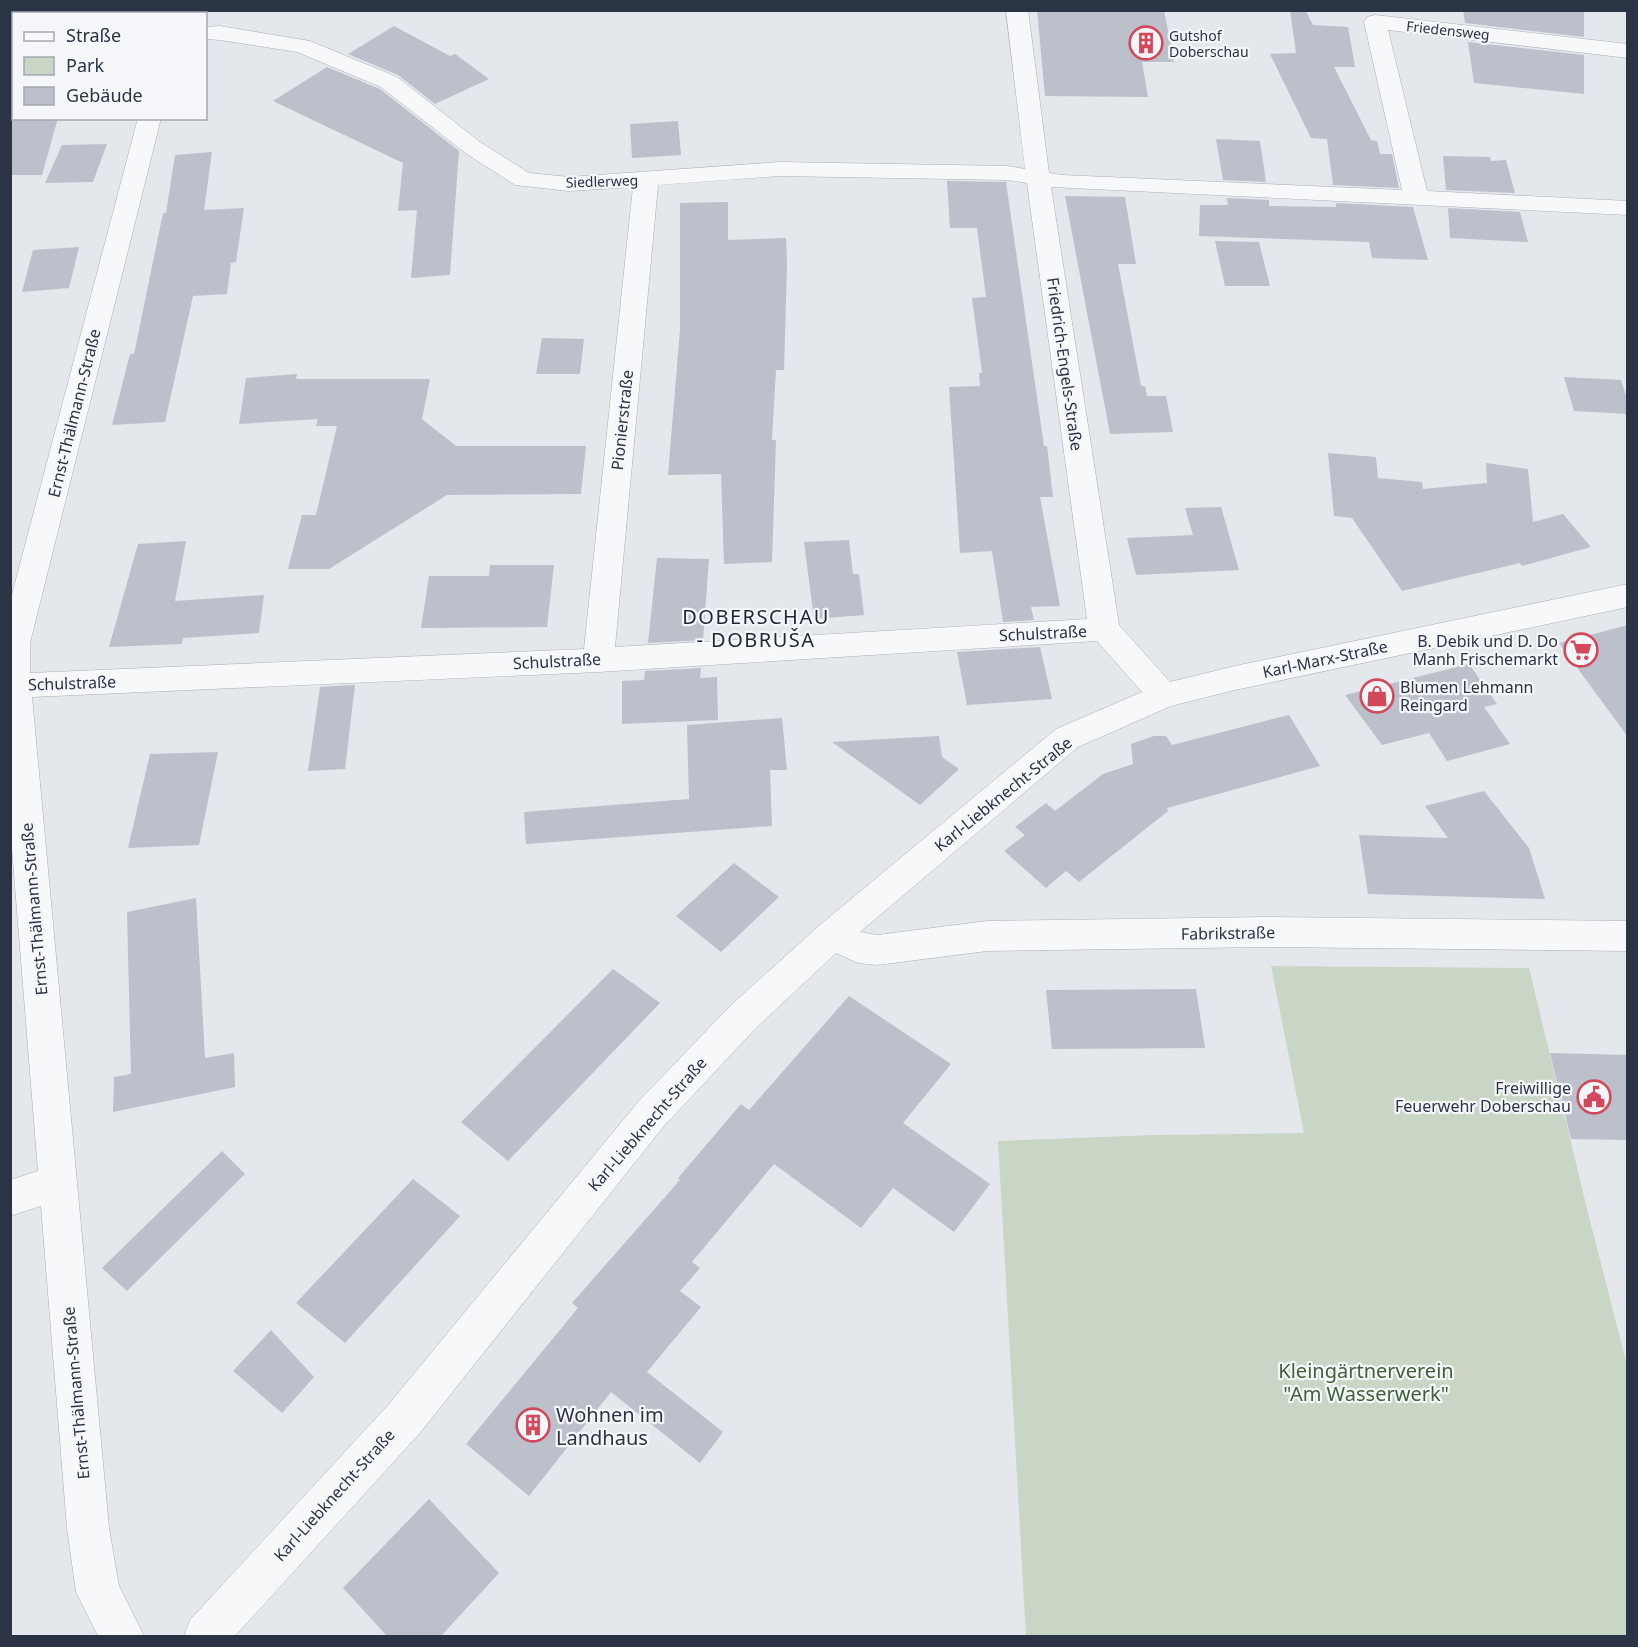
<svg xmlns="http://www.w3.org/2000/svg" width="1638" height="1647" font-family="'Noto Sans',sans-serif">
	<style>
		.green { fill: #c9d6c5 }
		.building { fill: #bbc0ca }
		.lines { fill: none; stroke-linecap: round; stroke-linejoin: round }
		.minor-casing { stroke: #a9aeb7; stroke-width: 1 }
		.minor { fill: #f7f8fa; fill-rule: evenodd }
		.labels { text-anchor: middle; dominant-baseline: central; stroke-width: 4.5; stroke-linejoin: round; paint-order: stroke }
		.far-street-label { font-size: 14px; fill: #2b3445; stroke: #f4f6f9 }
		.far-poi-label { font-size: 14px; fill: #2b3445; stroke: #f4f6f9; text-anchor: start }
		.street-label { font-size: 16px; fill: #2b3445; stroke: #f4f6f9 }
		.poi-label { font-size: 16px; fill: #2b3445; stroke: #f4f6f9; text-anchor: end }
		.quarter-label { font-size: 20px; letter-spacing: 1.5px; fill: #1d2536; stroke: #f4f6f9 }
		.near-park-label { font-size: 20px; fill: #3f6138; stroke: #f4f6f9 }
		.near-poi-label { font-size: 20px; fill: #2b3445; stroke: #f4f6f9; text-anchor: start }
	</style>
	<rect width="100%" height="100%" fill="#e4e7ec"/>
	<polygon class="green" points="1271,966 1529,968 1588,1213 1627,1365 1627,1636 1026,1636 998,1141 1154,1135 1304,1133"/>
	<g class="building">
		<polygon points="1037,10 1164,10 1174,62 1142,62 1148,97 1045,96"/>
		<polygon points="1290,10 1305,10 1313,25 1348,27 1355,67 1334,67 1371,140 1377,141 1380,154 1392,154 1399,188 1333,185 1327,139 1311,138 1270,54 1296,53"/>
		<polygon points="1463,10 1584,10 1584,37 1465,23"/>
		<polygon points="394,26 450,56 455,54 489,79 435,104 398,75 348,54"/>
		<polygon points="1468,42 1584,55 1584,94 1474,83"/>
		<polygon points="327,67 380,89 459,151 450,275 411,278 417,210 398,211 403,163 273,101"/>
		<polygon points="10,118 58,118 42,175 10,175"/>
		<polygon points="678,121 681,155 632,158 630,124"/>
		<polygon points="1216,139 1260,141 1266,182 1223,180"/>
		<polygon points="107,144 93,182 45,183 62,145"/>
		<polygon points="212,152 204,210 244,208 236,262 231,263 227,294 193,296 165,422 112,425 130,354 134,354 163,213 166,213 175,155"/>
		<polygon points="1443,156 1490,157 1491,161 1506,160 1515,193 1446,190"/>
		<polygon points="947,181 1006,182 1044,446 1047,446 1053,497 1040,497 1060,606 1031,607 1034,620 1003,622 992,551 960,553 949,387 980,386 979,373 982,373 972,298 986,297 977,228 950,228"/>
		<polygon points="1065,196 1125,197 1136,264 1118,264 1141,386 1145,386 1147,396 1166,396 1173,432 1110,434"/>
		<polygon points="1227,198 1269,200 1269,206 1336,207 1336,203 1413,207 1428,260 1372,258 1369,242 1199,236 1200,205 1228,205"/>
		<polygon points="728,202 728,240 786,238 787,265 784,370 776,370 772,440 776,440 772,562 724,564 721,474 668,475 680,330 680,203"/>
		<polygon points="1448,208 1520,212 1528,242 1450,238"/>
		<polygon points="1215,241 1259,242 1270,286 1225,286"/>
		<polygon points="79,247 69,288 22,292 33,250"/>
		<polygon points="542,338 584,339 580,374 536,374"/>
		<polygon points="297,374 296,379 430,379 422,419 456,446 586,446 581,494 447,495 329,569 288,569 302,515 316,515 337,426 316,426 318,419 239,424 246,378"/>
		<polygon points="1564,377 1621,380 1628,402 1628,414 1574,411"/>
		<polygon points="1328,453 1376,457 1378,478 1422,482 1423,489 1487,483 1486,463 1528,469 1533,522 1563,514 1591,547 1522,566 1520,563 1402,591 1352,518 1334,516"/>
		<polygon points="1221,507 1239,570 1136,575 1127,538 1193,535 1185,508"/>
		<polygon points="849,540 853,574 859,574 864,615 814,619 804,542"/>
		<polygon points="186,541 175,601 264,595 259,633 183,638 182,644 109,647 138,544"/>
		<polygon points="657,558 709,559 703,640 648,643"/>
		<polygon points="490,565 554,565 547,627 421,628 429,576 489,576"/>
		<polygon points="1628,625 1628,737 1559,643"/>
		<polygon points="1040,647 1052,699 967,705 957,652"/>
		<polygon points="1469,664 1497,704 1484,707 1510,744 1447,761 1429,733 1382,745 1345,695"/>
		<polygon points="701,668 700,678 717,677 718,720 622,724 622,681 644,680 645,671"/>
		<polygon points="355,685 345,769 308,771 320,687"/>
		<polygon points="1289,715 1320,766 1167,808 1168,811 1079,882 1066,871 1046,888 1004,851 1025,835 1015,827 1046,803 1055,811 1103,774 1133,764 1131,744 1154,736 1166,736 1172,745"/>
		<polygon points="782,718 787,770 770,770 772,826 526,844 524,812 689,799 687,725"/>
		<polygon points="939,736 942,757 959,769 920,805 832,742"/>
		<polygon points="218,752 199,845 128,848 150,754"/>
		<polygon points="1484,791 1529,848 1545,899 1368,894 1359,835 1448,838 1425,806"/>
		<polygon points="734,863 779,897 721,952 676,916"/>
		<polygon points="196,898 205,1058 234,1053 235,1087 113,1112 114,1077 131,1074 127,912"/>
		<polygon points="613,969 660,1003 508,1161 461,1122"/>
		<polygon points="1196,989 1205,1048 1052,1049 1046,990"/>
		<polygon points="849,996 951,1064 903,1123 990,1184 954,1232 893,1188 861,1228 774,1164 692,1262 700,1268 680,1291 701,1307 647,1372 723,1432 700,1463 611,1392 529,1496 466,1444 578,1308 572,1303 680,1180 678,1178 741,1104 749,1110"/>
		<polygon points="1550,1053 1628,1055 1628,1140 1571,1139"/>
		<polygon points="222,1151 245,1174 127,1291 102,1268"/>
		<polygon points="413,1179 460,1216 345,1343 296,1303"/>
		<polygon points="271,1330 314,1377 282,1413 233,1371"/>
		<polygon points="429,1499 499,1573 441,1636 387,1636 343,1588"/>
	</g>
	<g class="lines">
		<g class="minor-casing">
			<g id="minor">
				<path d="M1006 10H1028L1049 173 1062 175 1402 190 1364 22 1367 17 1375 15 1628 44V58L1388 30 1427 191 1628 201V215L1051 187 1119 625 1170 682 1235 666 1628 584V607L1235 690 1171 706 1078 747 860 932 877 935 987 921 1268 917 1628 921V951L1268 947 987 951 877 965 858 963 836 953 756 1028 664 1126 419 1434 235 1636H184L190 1620 389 1404 638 1102 730 1006 821 924 1056 729 1142 692 1097 641 598 672 32 697 109 1528 119 1586 144 1636H98L76 1592 67 1528 41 1206 10 1216V1180L38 1171 10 824V602L138 118H161L30 643V673L584 649 633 187 569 191 515 185 464 152 381 87 297 52 220 40 206 39V27L220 26 310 41 397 77 480 142 529 173 569 177 780 162 1007 166 1025 169ZM780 176 1007 180 1027 183 1087 619 615 647 658 185Z"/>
				<rect x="10" y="33" width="4" height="14"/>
			</g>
		</g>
		<use href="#minor" class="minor"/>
	</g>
	<defs>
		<g id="building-ring" transform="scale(1.725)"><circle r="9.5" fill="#f4f6f9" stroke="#d1495b" stroke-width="1.5"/><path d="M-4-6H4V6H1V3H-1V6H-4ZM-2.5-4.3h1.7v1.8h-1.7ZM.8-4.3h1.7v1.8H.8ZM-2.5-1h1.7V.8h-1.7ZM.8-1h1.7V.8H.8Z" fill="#d1495b"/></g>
		<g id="supermarket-ring" transform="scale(1.725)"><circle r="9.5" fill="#f4f6f9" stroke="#d1495b" stroke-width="1.5"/><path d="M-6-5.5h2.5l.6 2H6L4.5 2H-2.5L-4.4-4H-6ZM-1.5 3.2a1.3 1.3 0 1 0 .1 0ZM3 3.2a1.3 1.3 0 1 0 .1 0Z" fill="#d1495b"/></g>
		<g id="shop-ring" transform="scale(1.725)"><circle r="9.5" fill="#f4f6f9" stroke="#d1495b" stroke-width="1.5"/><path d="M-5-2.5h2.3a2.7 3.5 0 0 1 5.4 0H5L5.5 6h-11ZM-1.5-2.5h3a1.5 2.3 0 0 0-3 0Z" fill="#d1495b"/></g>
		<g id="civic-ring" transform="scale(1.725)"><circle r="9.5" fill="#f4f6f9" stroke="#d1495b" stroke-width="1.5"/><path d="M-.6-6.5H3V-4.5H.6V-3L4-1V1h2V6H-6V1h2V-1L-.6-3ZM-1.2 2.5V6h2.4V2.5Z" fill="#d1495b"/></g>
	</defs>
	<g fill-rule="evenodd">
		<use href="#building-ring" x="1146" y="43"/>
		<use href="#supermarket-ring" x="1581" y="650"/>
		<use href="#shop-ring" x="1377" y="696"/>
		<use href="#civic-ring" x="1594" y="1097"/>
		<use href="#building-ring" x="533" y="1425"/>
	</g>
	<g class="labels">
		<g class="far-street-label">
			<text transform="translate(1448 30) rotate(6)">Friedensweg</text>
			<text transform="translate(602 181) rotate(-2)">Siedlerweg</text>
		</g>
		<g class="far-poi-label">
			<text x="1169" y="35">Gutshof<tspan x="1169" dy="16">Doberschau</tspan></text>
		</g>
		<g class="street-label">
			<text transform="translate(1065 364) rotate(82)">Friedrich-Engels-Straße</text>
			<text transform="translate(74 413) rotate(-76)">Ernst-Thälmann-Straße</text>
			<text transform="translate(622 420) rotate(-84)">Pionierstraße</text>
			<text transform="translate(1043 633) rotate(-3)">Schulstraße</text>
			<text transform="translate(1325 659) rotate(-12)">Karl-Marx-Straße</text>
			<text transform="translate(557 661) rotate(-3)">Schulstraße</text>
			<text transform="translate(72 683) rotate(-2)">Schulstraße</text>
			<text transform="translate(1003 794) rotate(-39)">Karl-Liebknecht-Straße</text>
			<text transform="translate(34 909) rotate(-95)">Ernst-Thälmann-Straße</text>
			<text transform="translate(1228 933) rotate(-1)">Fabrikstraße</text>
			<text transform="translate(647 1124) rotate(-49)">Karl-Liebknecht-Straße</text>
			<text transform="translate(76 1393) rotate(-95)">Ernst-Thälmann-Straße</text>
			<text transform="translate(334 1495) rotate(-48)">Karl-Liebknecht-Straße</text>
		</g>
		<g class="poi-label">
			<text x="1558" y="641">B. Debik und D. Do<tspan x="1558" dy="18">Manh Frischemarkt</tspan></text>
			<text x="1400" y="687" text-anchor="start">Blumen Lehmann<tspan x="1400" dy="18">Reingard</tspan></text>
			<text x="1571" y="1088">Freiwillige<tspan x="1571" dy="18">Feuerwehr Doberschau</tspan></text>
		</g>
		<g class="quarter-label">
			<text x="756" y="616">DOBERSCHAU<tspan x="756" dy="23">- DOBRUŠA</tspan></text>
		</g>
		<g class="near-park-label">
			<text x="1366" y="1370">Kleingärtnerverein<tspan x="1366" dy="23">"Am Wasserwerk"</tspan></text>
		</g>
		<g class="near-poi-label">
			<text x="556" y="1414">Wohnen im<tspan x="556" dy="23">Landhaus</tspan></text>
		</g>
	</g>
	<rect width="1638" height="1647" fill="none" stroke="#2b3445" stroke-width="24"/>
	<rect x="12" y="12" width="195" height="108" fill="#f4f6f9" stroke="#a4a8b1" stroke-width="1.5"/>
	<rect x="24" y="32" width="30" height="9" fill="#f7f8fa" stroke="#a4a8b1" stroke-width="1.5"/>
	<text x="66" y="42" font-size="18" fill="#2b3445">Straße</text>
	<rect x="24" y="57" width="30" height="18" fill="#c9d6c5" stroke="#a4a8b1" stroke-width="1.5"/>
	<text x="66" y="72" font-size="18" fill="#2b3445">Park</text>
	<rect x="24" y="87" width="30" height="18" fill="#bbc0ca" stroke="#a4a8b1" stroke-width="1.5"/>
	<text x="66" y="102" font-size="18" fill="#2b3445">Gebäude</text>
</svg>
